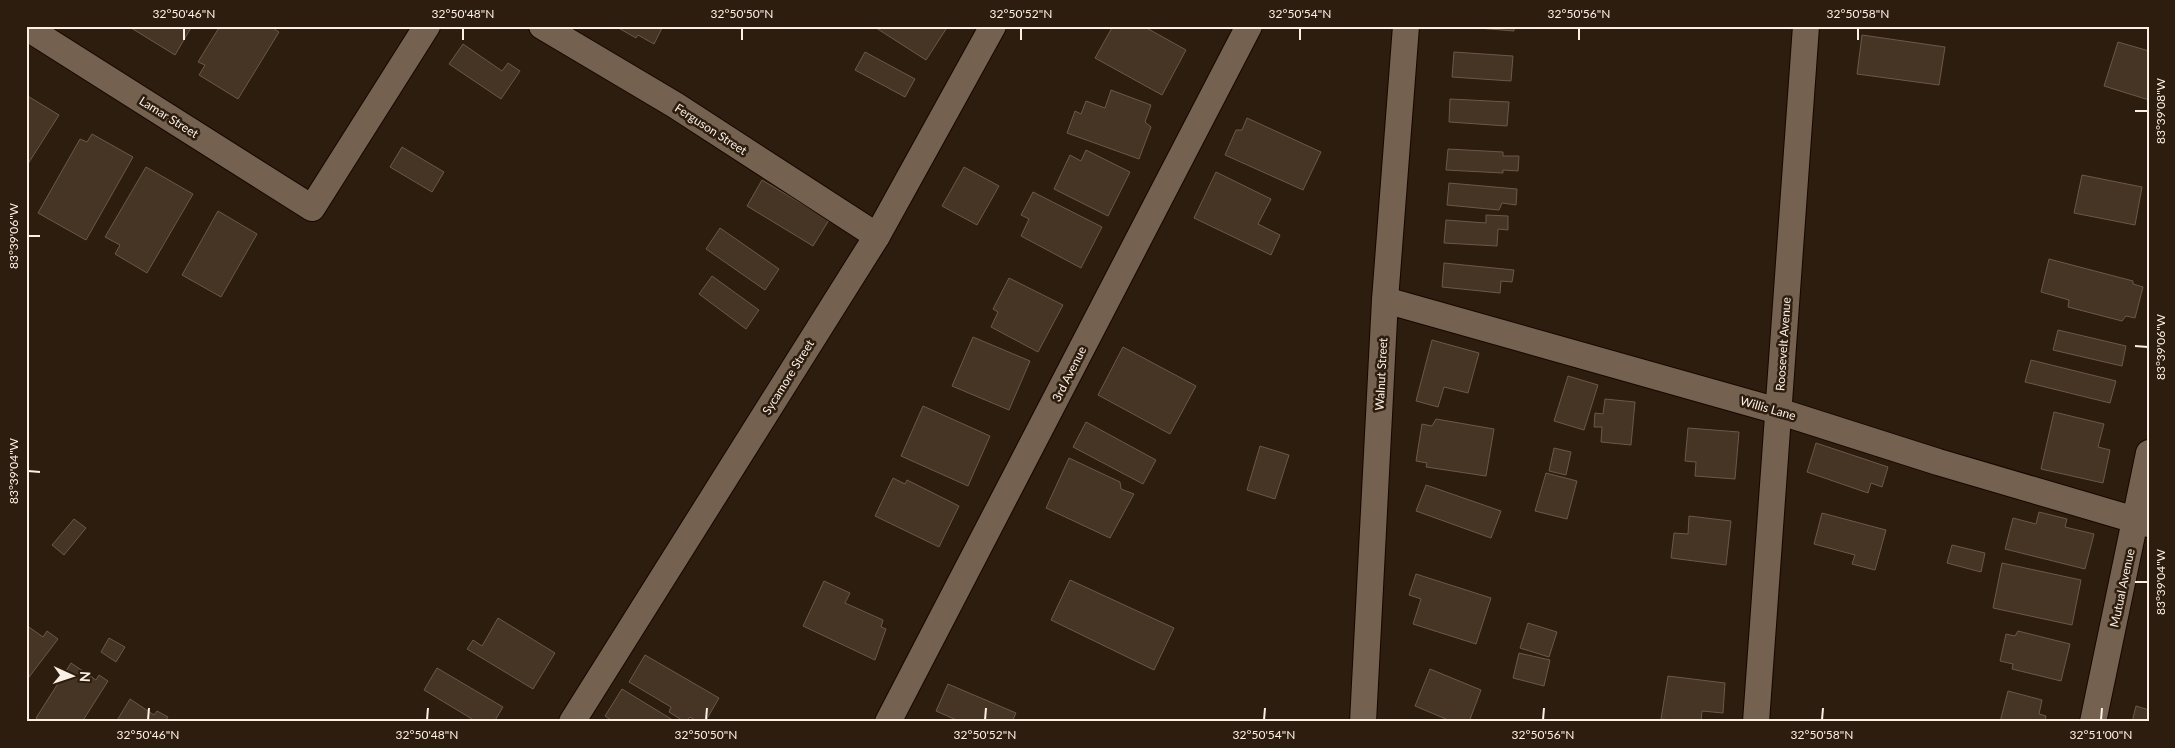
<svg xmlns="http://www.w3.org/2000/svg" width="2175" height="748" font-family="Lato,sans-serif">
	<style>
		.building { fill: #463425; stroke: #6b5848 }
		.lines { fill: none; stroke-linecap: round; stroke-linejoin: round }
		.minor-casing { stroke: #150700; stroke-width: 28 }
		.minor { stroke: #746150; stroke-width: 26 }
		.ticks { fill: none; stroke: #fbf0e6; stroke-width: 2 }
		.labels { text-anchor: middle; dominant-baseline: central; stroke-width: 5; stroke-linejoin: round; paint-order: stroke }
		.street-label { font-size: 12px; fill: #fbf0e6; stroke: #2d1d0e }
		.neatline { fill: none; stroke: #fbf0e6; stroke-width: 2 }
		.ticks-label { font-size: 12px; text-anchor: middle; fill: #fbf0e6 }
	</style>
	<rect width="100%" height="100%" fill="#2d1d0e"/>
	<g class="building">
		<polygon points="128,26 192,26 175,55"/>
		<polygon points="220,26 270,26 279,32 238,99 199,75 205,65 198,62"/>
		<polygon points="615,26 663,26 654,44 638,35 636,38"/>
		<polygon points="873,26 948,26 926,60"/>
		<polygon points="1113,26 1143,26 1186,50 1162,95 1095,58"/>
		<polygon points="1454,26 1514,26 1514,31"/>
		<polygon points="1862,35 1945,47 1939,85 1857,74"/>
		<polygon points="2118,42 2149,51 2149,100 2104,86"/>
		<polygon points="463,44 502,71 508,63 520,71 501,99 449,64"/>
		<polygon points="865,52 915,79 905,97 855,70"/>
		<polygon points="1454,52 1513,56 1511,81 1452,77"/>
		<polygon points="1111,90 1151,105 1145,122 1151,127 1139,159 1067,133 1075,111 1081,114 1086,101 1105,108"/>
		<polygon points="26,95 59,115 26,167"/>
		<polygon points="1450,99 1509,102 1507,126 1449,122"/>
		<polygon points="1247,118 1321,152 1303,190 1225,155 1236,130 1242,130"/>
		<polygon points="92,134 133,157 86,240 38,213 80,139 87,142"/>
		<polygon points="402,147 444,172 432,192 390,167"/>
		<polygon points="1448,149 1503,152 1503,156 1519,156 1518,171 1503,170 1503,173 1446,170"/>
		<polygon points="1086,150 1130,172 1108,216 1054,189 1070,155 1081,161"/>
		<polygon points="146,167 193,194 147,273 115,254 120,245 105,237"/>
		<polygon points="964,167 999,186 977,225 942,206"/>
		<polygon points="1216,172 1271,199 1258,224 1280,235 1271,255 1194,218"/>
		<polygon points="2082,175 2142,187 2135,225 2074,213"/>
		<polygon points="762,180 829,220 813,246 747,206"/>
		<polygon points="1449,183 1517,189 1516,205 1502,203 1499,210 1447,205"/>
		<polygon points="1033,192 1102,227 1081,268 1021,236 1029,219 1021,215"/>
		<polygon points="218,211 257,234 221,297 182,275"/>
		<polygon points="1486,215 1508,216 1508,230 1498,229 1497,246 1444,243 1446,220 1486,223"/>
		<polygon points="720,228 779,269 765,290 706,249"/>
		<polygon points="2049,259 2133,281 2133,284 2143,287 2135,318 2126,316 2122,321 2068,307 2069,300 2041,292"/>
		<polygon points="1444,263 1514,270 1512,282 1501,281 1500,293 1442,287"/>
		<polygon points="712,276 759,310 746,329 699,294"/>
		<polygon points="1009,278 1063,305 1038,352 991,327 998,312 993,309"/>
		<polygon points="2058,330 2126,346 2122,366 2053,350"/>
		<polygon points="973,337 1030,361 1009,410 952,386"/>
		<polygon points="1432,340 1479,353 1468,393 1444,387 1438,407 1416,401"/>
		<polygon points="1123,347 1196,386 1170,434 1098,395"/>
		<polygon points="2031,360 2116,381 2110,403 2025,382"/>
		<polygon points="1568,376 1598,385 1584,430 1554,421"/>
		<polygon points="1605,399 1635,402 1631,445 1601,442 1602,427 1594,427 1595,413 1603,414"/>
		<polygon points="923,406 990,436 968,486 901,456"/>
		<polygon points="2054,412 2104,424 2098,447 2110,450 2103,483 2041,469"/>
		<polygon points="1436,419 1494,429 1486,476 1426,467 1427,463 1416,461 1422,424 1432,426"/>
		<polygon points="1086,422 1156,460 1143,484 1073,447"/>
		<polygon points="1688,428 1739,432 1735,479 1695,476 1696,462 1685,461"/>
		<polygon points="1816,443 1888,467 1882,487 1871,483 1868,493 1807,472"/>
		<polygon points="1260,446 1289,455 1275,499 1247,490"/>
		<polygon points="1554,448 1571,452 1566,475 1549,471"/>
		<polygon points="1069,458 1120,482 1121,489 1134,494 1110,538 1046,508"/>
		<polygon points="1546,473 1577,481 1567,519 1535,511"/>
		<polygon points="893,478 905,484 907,480 959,506 939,547 875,516"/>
		<polygon points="1426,485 1501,511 1491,538 1416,511"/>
		<polygon points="2039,512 2067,519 2065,527 2094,534 2085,569 2005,549 2013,518 2036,524"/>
		<polygon points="1822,513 1886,530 1875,570 1852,564 1855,555 1814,544"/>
		<polygon points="1689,516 1731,521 1726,565 1671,558 1674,533 1688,534"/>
		<polygon points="74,519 86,528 64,555 52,545"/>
		<polygon points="1952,545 1985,553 1981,572 1947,563"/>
		<polygon points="2002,563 2081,580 2072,625 1993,608"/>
		<polygon points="1416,574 1491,598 1476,644 1413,624 1421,599 1409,595"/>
		<polygon points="1070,580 1174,628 1154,670 1051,620"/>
		<polygon points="824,581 850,593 845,603 883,620 881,627 886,629 875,660 803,626"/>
		<polygon points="498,618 555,653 533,689 467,649 473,640 482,646"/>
		<polygon points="1528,623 1557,632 1549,657 1520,648"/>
		<polygon points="26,625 43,637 47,631 58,639 26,681"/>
		<polygon points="2018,631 2070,644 2061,681 2012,669 2013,664 2000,661 2006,634 2015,636"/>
		<polygon points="109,638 125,647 116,662 101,652"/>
		<polygon points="1519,653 1550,660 1544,686 1513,678"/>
		<polygon points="645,655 719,698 705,722 699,722 690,717 685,722 669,712 671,707 629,682"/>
		<polygon points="71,663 96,680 99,675 108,681 82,722 43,722 36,718"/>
		<polygon points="437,668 503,707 494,722 477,722 424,690"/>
		<polygon points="1430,669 1481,690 1469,722 1453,722 1415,706"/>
		<polygon points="1668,676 1725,683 1723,713 1702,711 1701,722 1661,719"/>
		<polygon points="948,684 1016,713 1012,722 961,722 936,711"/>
		<polygon points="622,689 676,722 614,722 605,716"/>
		<polygon points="2008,691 2042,700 2039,714 2046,716 2045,722 2000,722"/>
		<polygon points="130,699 154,715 157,711 168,717 165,722 116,722"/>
		<polygon points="2136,706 2149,710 2149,722 2132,722"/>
	</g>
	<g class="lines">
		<g class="minor-casing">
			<g id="minor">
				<polyline points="542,26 675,105 877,236"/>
				<polyline points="26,27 312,208 427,26"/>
				<polyline points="1385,300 1778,411 1938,462 2149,524"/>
				<polyline points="572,722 877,236 993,26"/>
				<polyline points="888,722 1249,26"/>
				<polyline points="1363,722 1385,300 1406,26"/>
				<polyline points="1756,722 1806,26"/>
				<polyline points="2093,722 2149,453"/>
			</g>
		</g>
		<use href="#minor" class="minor"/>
	</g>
	<path class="ticks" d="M184 40V28M463 40V28M742 40V28M1021 40V28M1300 40V28M1579 40V28M1858 40V28M2135 111H2148M28 236H40M2135 346 2148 347M28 471 40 472M2135 582H2148M148 720 149 708M427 720 428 708M706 720 707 708M985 720 986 708M1264 720 1265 708M1543 720 1544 708M1822 720 1823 708M2101 720 2102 708"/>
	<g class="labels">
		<g class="street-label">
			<text transform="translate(169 117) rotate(32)">Lamar Street</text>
			<text transform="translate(711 129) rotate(33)">Ferguson Street</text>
			<text transform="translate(1783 344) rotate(-86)">Roosevelt Avenue</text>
			<text transform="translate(1069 374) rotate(-63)">3rd Avenue</text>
			<text transform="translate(1381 374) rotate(-87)">Walnut Street</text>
			<text transform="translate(788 377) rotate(-58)">Sycamore Street</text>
			<text transform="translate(1768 408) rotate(16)">Willis Lane</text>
			<text transform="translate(2122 588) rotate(-78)">Mutual Avenue</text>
		</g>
	</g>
	<rect width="2175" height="748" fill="none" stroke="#2d1d0e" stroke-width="55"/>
	<g transform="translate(72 676) rotate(93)" stroke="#2d1d0e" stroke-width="4" paint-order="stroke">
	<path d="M0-4L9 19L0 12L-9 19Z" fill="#fbf0e6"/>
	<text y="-8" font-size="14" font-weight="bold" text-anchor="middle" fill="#fbf0e6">N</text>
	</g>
	<rect x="28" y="28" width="2120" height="692" class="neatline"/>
	<g class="ticks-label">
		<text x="184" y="18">32°50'46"N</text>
		<text x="463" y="18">32°50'48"N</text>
		<text x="742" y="18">32°50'50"N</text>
		<text x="1021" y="18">32°50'52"N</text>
		<text x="1300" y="18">32°50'54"N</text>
		<text x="1579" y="18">32°50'56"N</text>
		<text x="1858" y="18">32°50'58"N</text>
		<text transform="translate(2161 111) rotate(-90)" y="4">83°39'08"W</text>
		<text transform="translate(14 236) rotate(-90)" y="4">83°39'06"W</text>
		<text transform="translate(2161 347) rotate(-90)" y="4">83°39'06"W</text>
		<text transform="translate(14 471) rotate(-90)" y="4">83°39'04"W</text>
		<text transform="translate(2161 582) rotate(-90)" y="4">83°39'04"W</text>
		<text x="148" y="739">32°50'46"N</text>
		<text x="427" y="739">32°50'48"N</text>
		<text x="706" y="739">32°50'50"N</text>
		<text x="985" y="739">32°50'52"N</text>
		<text x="1264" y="739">32°50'54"N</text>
		<text x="1543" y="739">32°50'56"N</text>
		<text x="1822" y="739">32°50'58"N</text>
		<text x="2101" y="739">32°51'00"N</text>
	</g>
</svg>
